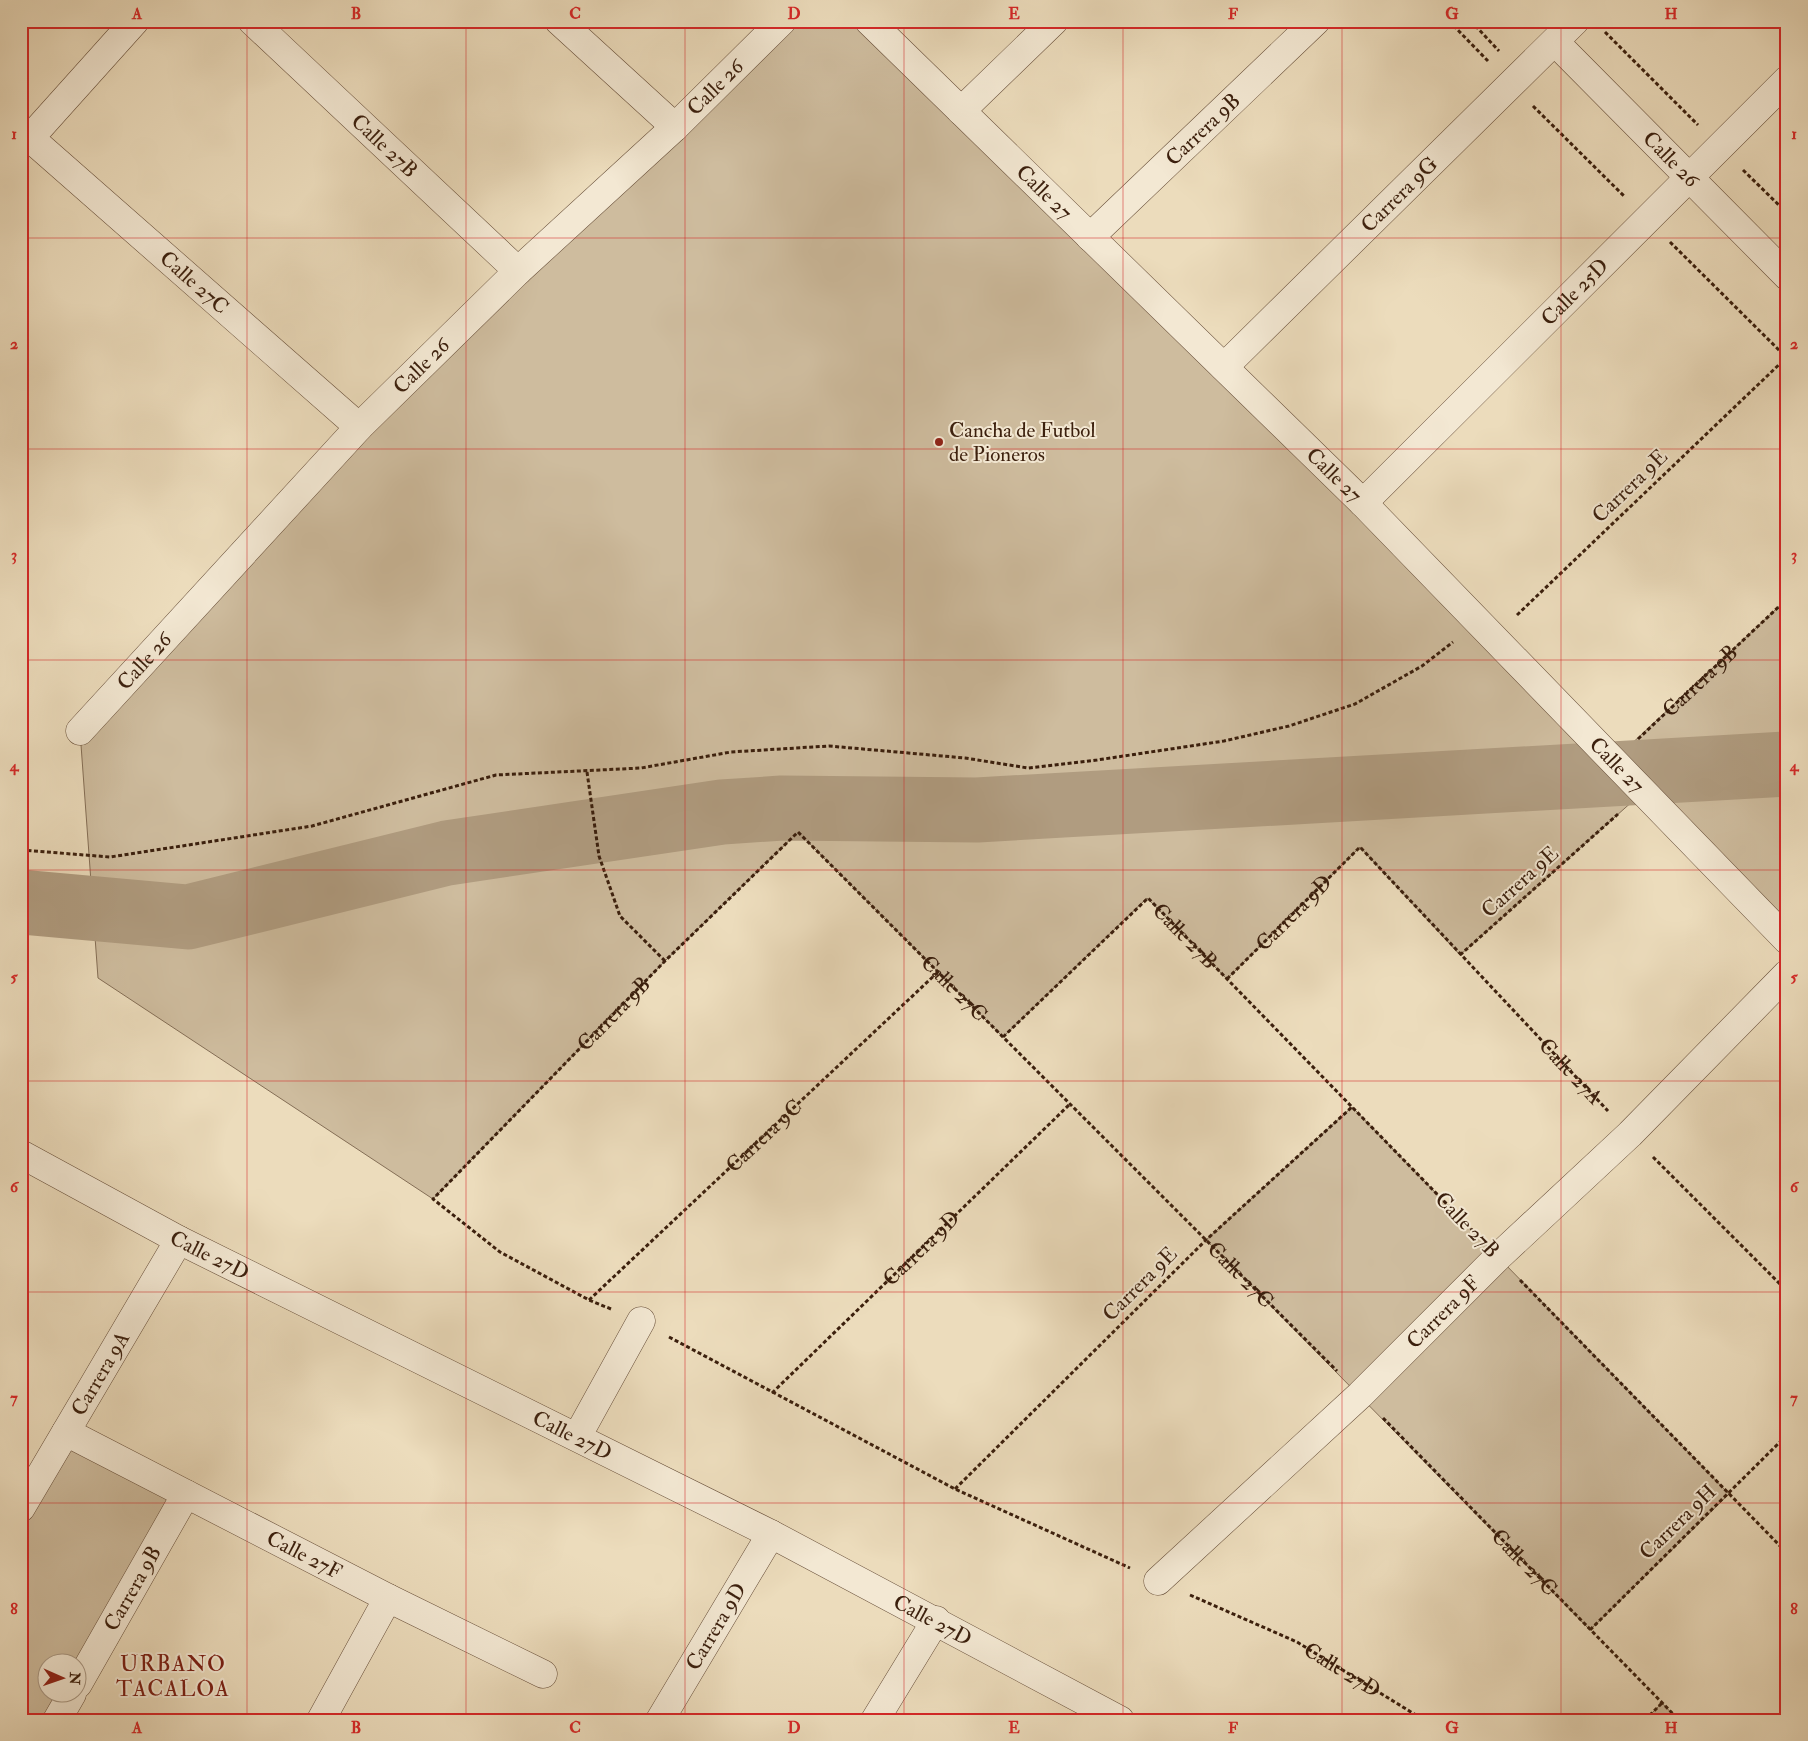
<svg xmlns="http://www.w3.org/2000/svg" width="1808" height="1741" font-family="'IM FELL Double Pica',serif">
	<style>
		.green { fill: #cebc9e; stroke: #846e56 }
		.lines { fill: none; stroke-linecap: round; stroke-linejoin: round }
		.river { stroke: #b09c80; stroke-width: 65 }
		.minor-casing { stroke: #674e39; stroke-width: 29 }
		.tertiary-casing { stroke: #674e39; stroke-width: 29 }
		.path { stroke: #3b1f0d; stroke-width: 3; stroke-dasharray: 4 2.5; stroke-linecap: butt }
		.minor { stroke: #f3e8d3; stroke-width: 28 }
		.tertiary { stroke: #f3e8d3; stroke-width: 28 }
		.grid { fill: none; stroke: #d62828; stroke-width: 1; stroke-opacity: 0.55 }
		.poi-dot { fill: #8f2418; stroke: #f3e8d3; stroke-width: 2 }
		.labels { text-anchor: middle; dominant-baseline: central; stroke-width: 4; stroke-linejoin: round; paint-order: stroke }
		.street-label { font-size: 21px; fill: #3b1f0d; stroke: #f3e8d3 }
		.poi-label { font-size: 21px; fill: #3b1f0d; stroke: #f3e8d3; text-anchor: start }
		.neighbourhood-label { font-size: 22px; letter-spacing: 1px; fill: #7a1f14; stroke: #f3e8d3 }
		.neatline { fill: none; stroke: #d62828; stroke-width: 2 }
		.grid-label { font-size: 16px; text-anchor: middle; font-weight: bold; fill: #d62828 }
	</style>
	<rect width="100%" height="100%" fill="#ecdcbc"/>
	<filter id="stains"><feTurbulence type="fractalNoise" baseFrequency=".004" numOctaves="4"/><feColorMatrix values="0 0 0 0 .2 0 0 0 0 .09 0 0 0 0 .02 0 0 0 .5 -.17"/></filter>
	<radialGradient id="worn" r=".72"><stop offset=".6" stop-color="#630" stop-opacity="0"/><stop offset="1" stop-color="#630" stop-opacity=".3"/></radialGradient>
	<g class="green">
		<polygon points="781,21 869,21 1613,761 1787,599 1787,940 1643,792 1460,955 1360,847 1227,979 1147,898 1003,1037 798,832 665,961 433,1199 98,978 80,731 518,271"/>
		<polygon points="1352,1107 1729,1494 1590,1630 1206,1240"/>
		<polygon points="66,1432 186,1494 78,1664 48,1664 48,1694 72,1694 57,1720 21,1720 21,1515"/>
		<polygon points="1662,1703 1678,1720 1645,1720"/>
	</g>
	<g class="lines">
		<polyline class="river" points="21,902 188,917 447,853 722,812 782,808 977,810 1787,764"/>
		<g class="minor-casing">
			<g id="minor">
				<path id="s9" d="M135 21 30 138 359 427"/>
				<path id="s10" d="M252 21 518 271"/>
				<polyline points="559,21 675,127"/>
				<path id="s11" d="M1555 42 1787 276"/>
				<polyline points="961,111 1054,21"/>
				<path id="s12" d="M1090 237 1316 21"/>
				<path id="s13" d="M1224 367 1575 21"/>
				<path id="s14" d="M1363 503 1787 80"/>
				<path id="s15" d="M80 731 359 427 518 271 675 127 782 21"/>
				<path id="s16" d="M66 1432 388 1598 543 1674"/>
				<polyline points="577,1437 641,1321"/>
				<path id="s17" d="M21 1508 179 1240"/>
				<path id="s18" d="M1158 1581 1360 1395 1498 1257 1630 1134 1787 974"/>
				<path id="s19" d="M78 1684 186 1494"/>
				<polyline points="57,1720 72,1694"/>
				<polyline points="321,1720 388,1598"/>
				<path id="s20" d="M660 1720 771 1534"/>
				<polyline points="875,1720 936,1620"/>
			</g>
		</g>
		<g class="tertiary-casing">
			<g id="tertiary">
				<path id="s21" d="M869 21 1363 503 1787 940"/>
				<path id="s22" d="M21 1154 179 1240 771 1534 1120 1720"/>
			</g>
		</g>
		<g class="path">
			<polyline points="1449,21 1488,61"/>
			<polyline points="1471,21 1499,51"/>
			<polyline points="1605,32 1698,125"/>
			<polyline points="1533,106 1625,197"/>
			<polyline points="1743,170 1787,213"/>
			<polyline points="1670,242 1787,358"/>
			<polyline points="1517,615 1787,357"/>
			<path id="s1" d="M1638 739 1787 599"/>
			<polyline points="587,772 599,856 620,916 665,961"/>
			<polyline points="21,850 110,857 312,826 496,775 641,768 731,752 829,746 965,758 1028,768 1097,760 1224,741 1289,726 1355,704 1422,666 1453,642"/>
			<polyline points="1460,955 1618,814"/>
			<path id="s2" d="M1227 979 1360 847 1608 1111"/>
			<path id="s3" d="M1003 1037 1148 898 1476 1234"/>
			<polyline points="1653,1157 1787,1291"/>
			<polyline points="1520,1280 1787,1553"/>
			<path id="s4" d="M589 1300 938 972"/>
			<path id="s5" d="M611 1309 589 1300 500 1252 433 1199 665 961 798 832 1337 1371"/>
			<polyline points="669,1337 955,1489 1130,1568"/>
			<path id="s6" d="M772 1393 1070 1104"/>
			<path id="s7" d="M1383 1418 1679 1720"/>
			<polyline points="955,1489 1206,1240 1352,1107"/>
			<path id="s8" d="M1190 1595 1297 1642 1424 1720"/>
			<polyline points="1590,1630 1787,1435"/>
			<polyline points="1645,1720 1662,1703"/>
		</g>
		<use href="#minor" class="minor"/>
		<use href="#tertiary" class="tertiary"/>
	</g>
	<path class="grid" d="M247 21V1720M466 21V1720M685 21V1720M904 21V1720M1123 21V1720M1342 21V1720M1561 21V1720M21 238H1787M21 449H1787M21 660H1787M21 870H1787M21 1081H1787M21 1292H1787M21 1503H1787"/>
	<circle class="poi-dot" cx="939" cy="442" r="5"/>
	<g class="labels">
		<g class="street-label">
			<text stroke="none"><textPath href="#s15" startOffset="905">Calle 26</textPath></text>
			<text stroke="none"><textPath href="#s12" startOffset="156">Carrera 9B</textPath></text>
			<text stroke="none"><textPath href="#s10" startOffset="182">Calle 27B</textPath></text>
			<text stroke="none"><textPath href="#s11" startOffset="165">Calle 26</textPath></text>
			<text stroke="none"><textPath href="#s21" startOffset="245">Calle 27</textPath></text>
			<text stroke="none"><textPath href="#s13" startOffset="246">Carrera 9G</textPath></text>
			<text stroke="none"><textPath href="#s9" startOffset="376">Calle 27C</textPath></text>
			<text stroke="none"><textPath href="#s14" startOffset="299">Calle 25D</textPath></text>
			<text stroke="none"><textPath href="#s15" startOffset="500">Calle 26</textPath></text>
			<text stroke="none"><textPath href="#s21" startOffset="650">Calle 27</textPath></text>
			<text transform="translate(1630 486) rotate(-44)">Carrera 9E</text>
			<text stroke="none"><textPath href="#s15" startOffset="95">Calle 26</textPath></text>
			<text stroke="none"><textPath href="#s1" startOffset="85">Carrera 9B</textPath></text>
			<text stroke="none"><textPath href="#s21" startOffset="1055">Calle 27</textPath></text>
			<text transform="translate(1520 882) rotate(-42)">Carrera 9E</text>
			<text stroke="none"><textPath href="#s2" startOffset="94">Carrera 9D</textPath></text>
			<text stroke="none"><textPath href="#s3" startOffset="254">Calle 27B</textPath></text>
			<text stroke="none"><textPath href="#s5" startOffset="949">Calle 27C</textPath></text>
			<text stroke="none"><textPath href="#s5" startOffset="469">Carrera 9B</textPath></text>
			<text stroke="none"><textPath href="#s2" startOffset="495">Calle 27A</textPath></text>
			<text stroke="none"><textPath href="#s4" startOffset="240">Carrera 9C</textPath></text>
			<text transform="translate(1467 1225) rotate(46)">Calle 27B</text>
			<text stroke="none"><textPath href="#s6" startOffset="208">Carrera 9D</textPath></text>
			<text stroke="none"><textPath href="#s22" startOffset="214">Calle 27D</textPath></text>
			<text stroke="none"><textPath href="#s5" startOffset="1354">Calle 27C</textPath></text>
			<text transform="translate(1140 1284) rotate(-45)">Carrera 9E</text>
			<text stroke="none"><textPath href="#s18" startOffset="392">Carrera 9F</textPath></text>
			<text stroke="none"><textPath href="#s17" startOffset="156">Carrera 9A</textPath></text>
			<text stroke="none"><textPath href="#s22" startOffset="619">Calle 27D</textPath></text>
			<text transform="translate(1678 1522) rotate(-44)">Carrera 9H</text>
			<text stroke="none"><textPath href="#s16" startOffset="268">Calle 27F</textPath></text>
			<text stroke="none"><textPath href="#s7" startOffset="202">Calle 27C</textPath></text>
			<text stroke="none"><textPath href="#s19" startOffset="110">Carrera 9B</textPath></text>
			<text stroke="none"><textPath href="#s22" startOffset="1024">Calle 27D</textPath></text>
			<text stroke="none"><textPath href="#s20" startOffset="109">Carrera 9D</textPath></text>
			<text stroke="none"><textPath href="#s8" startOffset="170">Calle 27D</textPath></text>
		</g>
		<g class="poi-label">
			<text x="949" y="430">Cancha de Futbol<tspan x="949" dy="24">de Pioneros</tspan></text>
		</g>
		<g class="neighbourhood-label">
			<text x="173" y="1664">URBANO<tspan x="173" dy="25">TACALOA</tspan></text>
		</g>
	</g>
	<rect width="1808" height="1741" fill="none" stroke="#ecdcbc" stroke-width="55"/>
	<g transform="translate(62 1678) rotate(92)"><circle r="24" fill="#f3e8d3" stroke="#a99884"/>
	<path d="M0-4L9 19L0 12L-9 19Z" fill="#8f2418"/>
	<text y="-8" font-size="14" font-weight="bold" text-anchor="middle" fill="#3b1f0d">N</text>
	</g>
	<rect x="28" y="28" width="1752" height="1686" class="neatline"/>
	<g class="grid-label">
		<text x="137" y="19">A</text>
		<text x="356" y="19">B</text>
		<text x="575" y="19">C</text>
		<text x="794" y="19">D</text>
		<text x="1014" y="19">E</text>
		<text x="1233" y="19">F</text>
		<text x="1452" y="19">G</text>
		<text x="1671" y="19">H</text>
		<text x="14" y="139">1</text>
		<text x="1794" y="139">1</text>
		<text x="14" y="349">2</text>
		<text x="1794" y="349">2</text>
		<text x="14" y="560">3</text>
		<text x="1794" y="560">3</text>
		<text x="14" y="771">4</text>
		<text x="1794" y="771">4</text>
		<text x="14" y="982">5</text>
		<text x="1794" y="982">5</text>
		<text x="14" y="1192">6</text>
		<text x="1794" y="1192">6</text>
		<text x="14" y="1403">7</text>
		<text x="1794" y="1403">7</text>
		<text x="14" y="1614">8</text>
		<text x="1794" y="1614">8</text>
		<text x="137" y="1733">A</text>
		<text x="356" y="1733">B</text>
		<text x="575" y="1733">C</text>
		<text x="794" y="1733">D</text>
		<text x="1014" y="1733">E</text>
		<text x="1233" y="1733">F</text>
		<text x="1452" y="1733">G</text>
		<text x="1671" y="1733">H</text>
	</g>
	<rect width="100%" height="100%" filter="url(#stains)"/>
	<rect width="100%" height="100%" fill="url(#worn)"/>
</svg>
